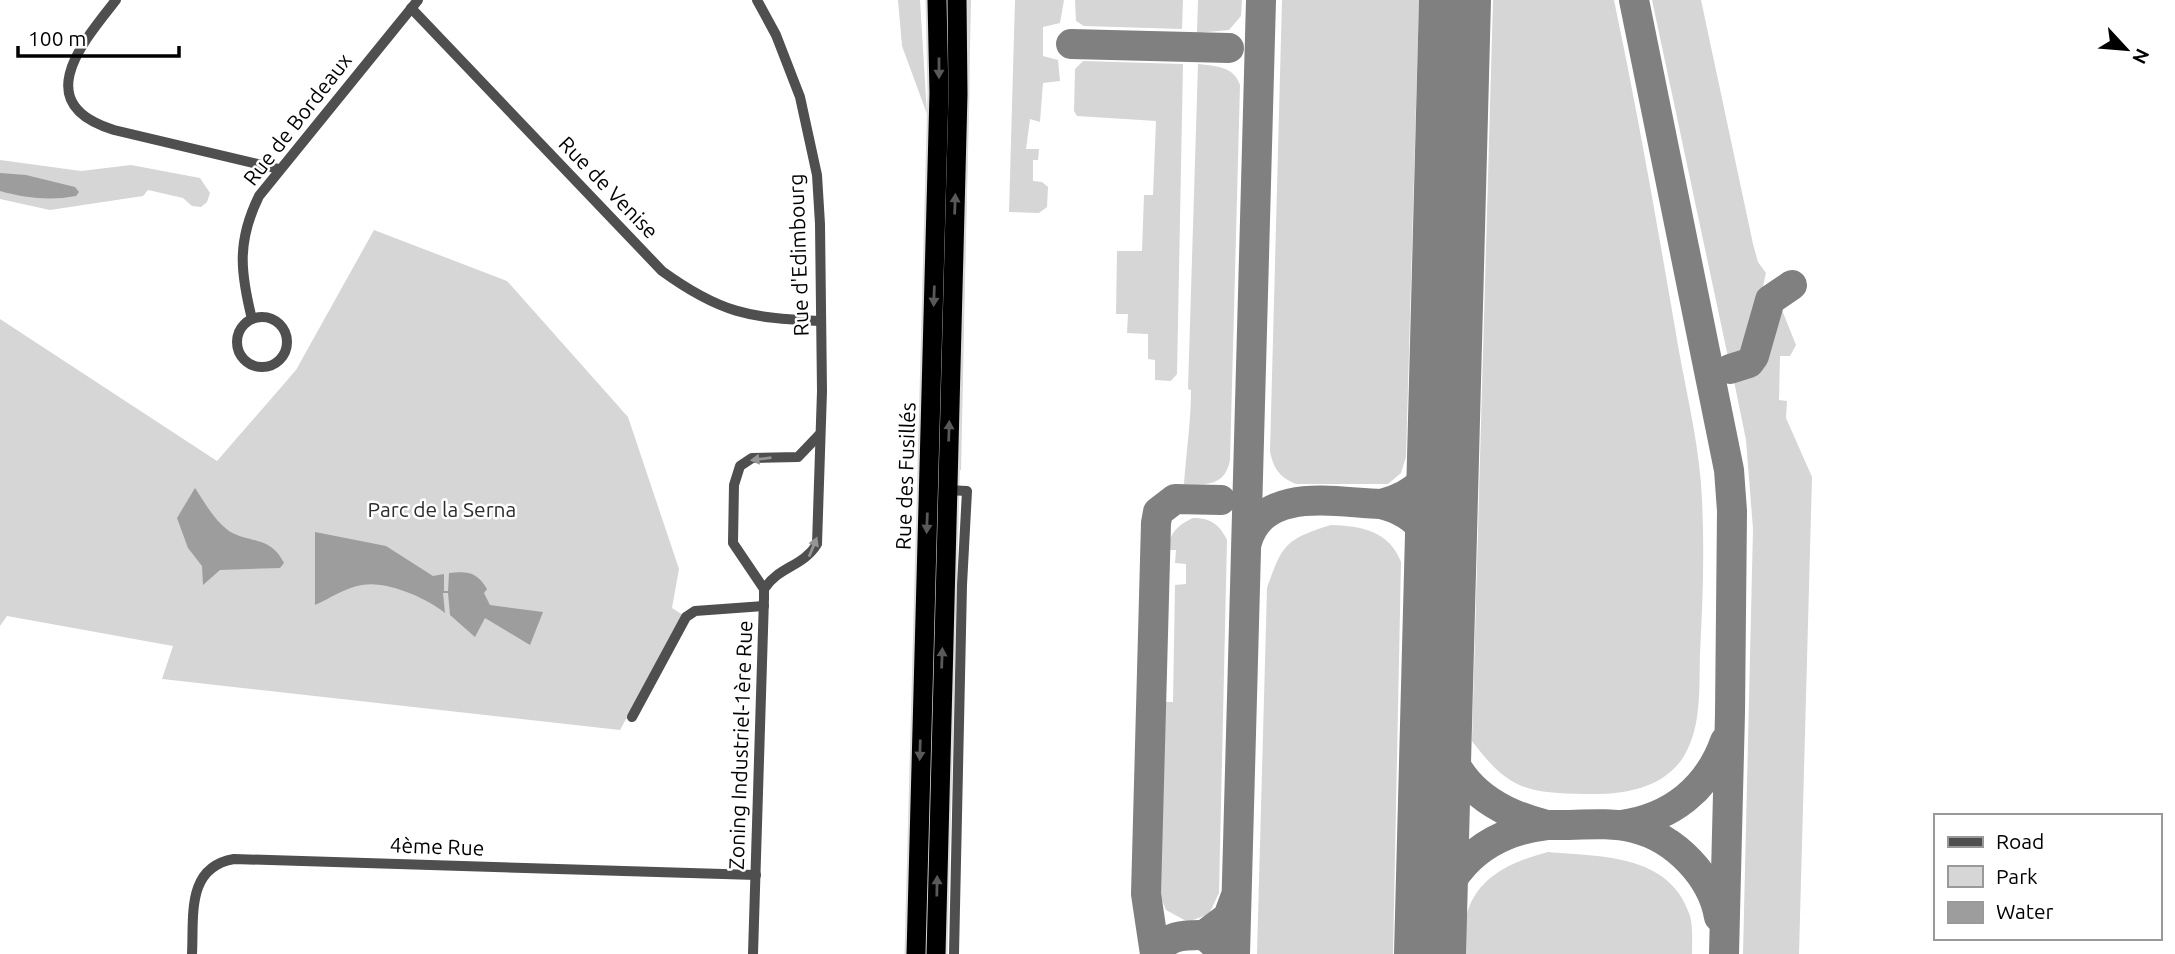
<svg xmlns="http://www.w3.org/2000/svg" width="2175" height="954" font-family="Ubuntu,sans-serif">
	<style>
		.green { fill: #d6d6d6 }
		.water { fill: #9d9d9d }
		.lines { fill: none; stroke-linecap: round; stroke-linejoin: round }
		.taxiway { stroke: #808080; stroke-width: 30 }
		.runway { stroke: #808080; stroke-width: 72 }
		.highway-casing { stroke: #dbdbdb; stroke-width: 23 }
		.street { stroke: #4f4f4f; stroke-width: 10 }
		.highway { stroke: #000; stroke-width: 19 }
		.oneway { fill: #595959 }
		.oneway2 { fill: #959595 }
		.labels { text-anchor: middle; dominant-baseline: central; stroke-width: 5; stroke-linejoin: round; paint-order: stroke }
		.street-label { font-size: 21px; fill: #000; stroke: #fff }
		.park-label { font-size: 21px; fill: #2d2d2d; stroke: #fff }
	</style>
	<rect width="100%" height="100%" fill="#fff"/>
	<g class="green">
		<polygon points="898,0 920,0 927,114 902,46"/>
		<polygon points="968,0 971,0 961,470 958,470"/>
		<polygon points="1015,0 1064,0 1060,23 1043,27 1043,56 1058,60 1060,81 1043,83 1040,122 1030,119 1026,149 1039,149 1038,160 1033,160 1033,181 1042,182 1048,187 1047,207 1039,213 1009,212"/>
		<polygon points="1075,0 1183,0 1182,29 1084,26 1076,21"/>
		<polygon points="1198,0 1242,0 1241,16 1229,30 1197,33"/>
		<path d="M1282 0H1419L1406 457 1401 473 1388 484H1296C1279 477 1274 469 1270 452Z"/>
		<path d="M1493 0H1614C1637 109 1656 218 1675 328 1683 379 1697 432 1701 484 1705 541 1703 597 1700 653 1699 687 1702 726 1684 756 1663 790 1620 795 1585 794 1526 793 1508 789 1472 741Z"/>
		<path d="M1652 0H1701L1753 244 1758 262 1766 273C1759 299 1759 352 1728 357Z"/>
		<polygon points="1083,61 1183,64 1177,374 1171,381 1155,380 1155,360 1148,359 1148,334 1127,333 1128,314 1116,314 1117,251 1142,251 1144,195 1153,195 1156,121 1077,116 1074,111 1075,69"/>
		<path d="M1198 64C1215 66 1234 66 1240 85L1230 460C1225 486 1207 485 1184 484 1186 452 1191 423 1191 390L1188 389Z"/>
		<polygon points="0,160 81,171 131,165 200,178 210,193 207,202 201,207 192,206 183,198 148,190 143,196 50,210 0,199"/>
		<polygon points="374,230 507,281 628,417 679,569 672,608 683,615 632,717 626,719 620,730 162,679 173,646 7,616 0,626 0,319 217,461 296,370"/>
		<path d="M1782 310 1796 345 1790 356H1780L1779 400 1787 401 1786 418 1812 477 1799 954H1743L1753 529 1746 440 1734 381C1769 370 1763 341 1776 312Z"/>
		<path d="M1193 518C1211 518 1220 525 1227 540L1219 893 1209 914 1188 922 1166 910 1159 893 1164 702H1173L1175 585 1186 584V564L1175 563 1176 550H1168C1169 533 1178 525 1193 518Z"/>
		<path d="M1331 525C1362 526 1389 531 1401 562L1393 954H1257L1267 588C1282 544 1286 539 1331 525Z"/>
		<path d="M1548 852C1600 857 1670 853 1690 916 1693 927 1692 942 1692 954H1466C1467 941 1464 922 1468 910 1480 875 1514 861 1548 852Z"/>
	</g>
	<g class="water">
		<path d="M0 173 26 175 75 187 79 192 76 196C50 201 25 198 0 191Z"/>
		<path d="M195 488C205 503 214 520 229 531 250 544 270 535 284 563L280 568 220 570 203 585 202 566 188 548 177 518Z"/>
		<path d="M315 532 386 546 433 576 444 574V591H448L449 573C468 571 477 572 487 589L484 593 490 605 543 612 530 645 485 618 475 637 450 615 448 593H443L445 613C427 598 386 580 362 585 346 587 329 599 315 605Z"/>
	</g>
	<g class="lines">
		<g class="taxiway">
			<polyline points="1634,0 1729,470 1732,511 1730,713 1724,954"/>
			<polyline points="1071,44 1229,48"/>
			<polyline points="1730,369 1749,363 1754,356 1770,300 1792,285"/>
			<path d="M1247 542C1264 485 1336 503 1381 504"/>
			<path d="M1440 579C1432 540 1424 515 1381 504 1418 495 1433 475 1444 439"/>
			<path d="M1547 825C1574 826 1607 821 1634 828 1675 838 1712 876 1719 917"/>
			<path d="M1621 825C1671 818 1708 789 1725 741"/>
			<path d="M1430 949C1436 879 1477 833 1547 825 1477 808 1441 769 1437 696"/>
			<polyline points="1155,954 1146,894 1156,523 1158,512 1175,499 1221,500"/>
			<path d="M1158 954C1166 934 1185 935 1204 935"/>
			<polyline points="1226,954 1204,935 1228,917 1235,898"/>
			<polyline points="1235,954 1261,0"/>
		</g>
		<polyline class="runway" points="1430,954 1455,0"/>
		<g class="highway-casing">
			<g id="highway">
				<polyline points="916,954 939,93 937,0"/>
				<polyline points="936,954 958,94 957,0"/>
			</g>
		</g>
		<g class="street">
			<path d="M116 0C82 43 29 104 114 130L279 169"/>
			<path d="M757 0 776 35 800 97 817 175 820 224 822 391 817 544C803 567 779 566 764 589"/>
			<path d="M411 8 662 271C720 313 749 318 819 321"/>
			<circle cx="262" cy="342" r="25"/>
			<path d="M252 319C240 271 237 241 259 196L418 0"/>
			<polyline points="947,490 967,491 962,585 954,954"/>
			<polyline points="632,717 686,617 695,611 764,606"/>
			<path d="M192 954C194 916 186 867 234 859L756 875"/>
			<polyline points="753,954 764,598 764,589 733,543 734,485 740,466 752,458 798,457 819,435"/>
		</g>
		<use href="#highway" class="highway"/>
	</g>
	<defs><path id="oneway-solid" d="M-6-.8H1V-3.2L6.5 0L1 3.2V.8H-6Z" transform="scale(1.75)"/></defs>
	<g class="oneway">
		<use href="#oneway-solid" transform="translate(939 68) rotate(90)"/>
		<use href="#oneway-solid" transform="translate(955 204) rotate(-88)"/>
		<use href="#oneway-solid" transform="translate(934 296) rotate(92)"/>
		<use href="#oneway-solid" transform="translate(949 431) rotate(-88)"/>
		<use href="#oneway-solid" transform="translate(927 523) rotate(92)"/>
		<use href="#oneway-solid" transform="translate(942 658) rotate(-88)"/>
		<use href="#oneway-solid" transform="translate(920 750) rotate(92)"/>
		<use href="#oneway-solid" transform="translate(937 886) rotate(-89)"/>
	</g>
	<g class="oneway2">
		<use href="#oneway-solid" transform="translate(761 459) rotate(173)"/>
		<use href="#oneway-solid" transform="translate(813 547) rotate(-68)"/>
	</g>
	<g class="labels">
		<g class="street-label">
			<text transform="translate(297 119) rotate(-52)">Rue de Bordeaux</text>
			<text transform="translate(609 187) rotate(46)">Rue de Venise</text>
			<text transform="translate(798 255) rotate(-92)">Rue d'Edimbourg</text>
			<text transform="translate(905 476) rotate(-88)">Rue des Fusillés</text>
			<text transform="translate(740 745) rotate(-88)">Zoning Industriel-1ère Rue</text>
			<text transform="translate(437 846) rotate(2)">4ème Rue</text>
		</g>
		<g class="park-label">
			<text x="442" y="509">Parc de la Serna</text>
		</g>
	</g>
	<rect x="1934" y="814" width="228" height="126" fill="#ffffff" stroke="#999999" stroke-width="2"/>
	<rect x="1948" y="837" width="35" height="10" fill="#4f4f4f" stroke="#999999" stroke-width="2"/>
	<text x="1996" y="849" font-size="21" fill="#000000">Road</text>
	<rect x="1948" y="866" width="35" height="21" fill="#d6d6d6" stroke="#999999" stroke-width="2"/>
	<text x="1996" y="884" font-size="21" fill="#000000">Park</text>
	<rect x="1948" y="902" width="35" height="21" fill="#9d9d9d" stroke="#999999" stroke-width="2"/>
	<text x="1996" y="919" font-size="21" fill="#000000">Water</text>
	<g transform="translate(2126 49) rotate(116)" stroke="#ffffff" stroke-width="5" paint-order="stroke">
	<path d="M0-5L12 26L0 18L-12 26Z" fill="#000000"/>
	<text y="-10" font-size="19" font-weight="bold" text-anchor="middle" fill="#000000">N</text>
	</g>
	<path d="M18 46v10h161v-10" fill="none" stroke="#000000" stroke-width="3.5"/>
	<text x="28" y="46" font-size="21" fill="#000000" stroke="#ffffff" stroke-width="5" paint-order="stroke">100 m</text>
</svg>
